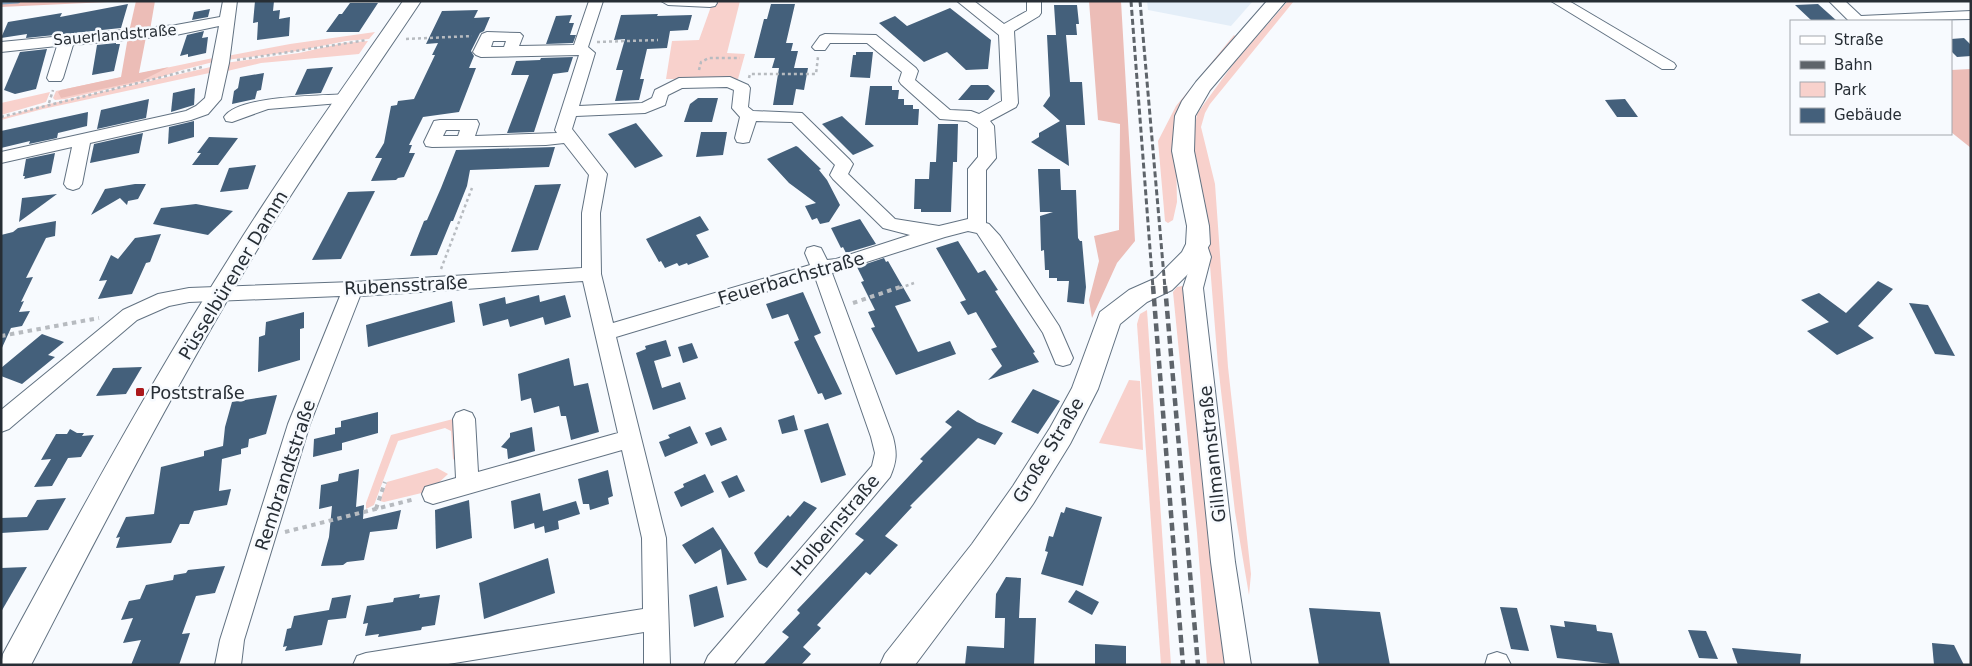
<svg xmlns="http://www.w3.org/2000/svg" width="1972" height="666" font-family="'DejaVu Sans',sans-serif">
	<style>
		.built { fill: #e4eef8 }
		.green { fill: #f8d1cc }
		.forest { fill: #ecbdb7 }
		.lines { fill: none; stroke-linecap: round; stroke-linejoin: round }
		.stream { stroke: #819fbd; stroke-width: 5 }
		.building { fill: #44607b }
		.minor-casing { stroke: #627282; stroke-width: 2 }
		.major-casing { stroke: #627282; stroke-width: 2 }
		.path-far1 { stroke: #b7bbc0; stroke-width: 2.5; stroke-dasharray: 3 3; stroke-linecap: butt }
		.path { stroke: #b7bbc0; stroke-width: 4; stroke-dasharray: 4.5 4.5; stroke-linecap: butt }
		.minor { fill: #fff; fill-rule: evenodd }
		.major { fill: #fff; fill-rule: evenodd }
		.rail-far1 { stroke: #5e646a; stroke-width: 3; stroke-dasharray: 6 3; stroke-linecap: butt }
		.rail { stroke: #5e646a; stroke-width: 4.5; stroke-dasharray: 8 4.5; stroke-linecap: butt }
		.poi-dot { fill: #ab181b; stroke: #f7fafe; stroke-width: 2 }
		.labels { text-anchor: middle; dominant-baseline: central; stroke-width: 5; stroke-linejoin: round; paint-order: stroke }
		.far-street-label { font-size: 15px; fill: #272e35; stroke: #f7fafe }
		.street-label { font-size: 18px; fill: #272e35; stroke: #f7fafe }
		.poi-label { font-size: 18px; fill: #272e35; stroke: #f7fafe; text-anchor: start }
	</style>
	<rect width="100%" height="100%" fill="#f7fafe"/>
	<polygon class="built" points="1147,1 1253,1 1231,26 1148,10"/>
	<g class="green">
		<polygon points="713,1 740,1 727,53 745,54 738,79 666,79 672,41 699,40"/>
		<polygon points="1288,1 1294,1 1210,104 1205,113 1201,127 1215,184 1228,367 1251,574 1249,595 1235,512 1218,365 1209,253 1192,144 1197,114 1204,104 1234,63"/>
		<polygon points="375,32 369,39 346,41 297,51 226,60 227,56 290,44"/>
		<polygon points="1234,35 1236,37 1199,81 1176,154 1177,202 1173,220 1168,223 1165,221 1158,141 1176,106"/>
		<polygon points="368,41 359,54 261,63 223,72 225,63 299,53 344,43"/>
		<polygon points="218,57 217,61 182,70 158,78 65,99 55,100 53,98 56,91"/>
		<polygon points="215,66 214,72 43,109 1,120 1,118 45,105"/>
		<polygon points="50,92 46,102 1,115 1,103"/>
		<polygon points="1187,285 1227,665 1207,665 1197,533 1173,292 1177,287"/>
		<polygon points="1147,310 1171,665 1161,665 1137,324 1140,314"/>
		<polygon points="1129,380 1140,381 1143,450 1099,443"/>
		<polygon points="457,418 457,462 453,459 451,431 445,428 398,441 374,505 366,509 366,503 391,435"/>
		<polygon points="437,468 448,474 430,491 384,502 380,501 387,482"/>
	</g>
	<g class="forest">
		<polygon points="1,1 129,1 1,7"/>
		<polygon points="136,1 155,1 150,30 129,32"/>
		<polygon points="1089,1 1121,1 1135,241 1117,263 1092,318 1089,300 1099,261 1094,236 1119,230 1120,124 1098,120"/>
		<polygon points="128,37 146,37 139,73 169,67 143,80 61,98 58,92 61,90 121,77"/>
		<polygon points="1971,69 1971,148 1951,132 1951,70"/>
	</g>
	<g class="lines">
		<polyline class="stream" points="1,2 18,1"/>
	</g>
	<g class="building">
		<polygon points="255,1 274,1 273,11 280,10 279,19 290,17 289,36 257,40 258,22 253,23"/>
		<polygon points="350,3 378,3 359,32 326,32 339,14 342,14"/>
		<polygon points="128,4 121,28 26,38 27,34 1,38 8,22 62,13 60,17"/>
		<polygon points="771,4 795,4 786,43 793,43 791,51 798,51 794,68 808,68 804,90 796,89 793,105 773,105 779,68 772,68 775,58 754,58 764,19 767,19"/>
		<polygon points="1818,4 1837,21 1812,21 1795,5"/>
		<polygon points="1054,5 1077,5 1079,24 1076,24 1077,35 1066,35 1070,82 1082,82 1085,125 1066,125 1069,166 1031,142 1039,137 1039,133 1060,121 1043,106 1050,96 1047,35 1056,35"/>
		<polygon points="950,8 991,40 988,69 966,70 947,52 924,62 879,23 895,16 907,26"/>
		<polygon points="210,9 208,17 192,20 194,12"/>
		<polygon points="478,10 474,18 490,17 484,31 480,33 471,51 474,56 469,68 476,68 459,112 423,117 409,145 412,145 409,153 415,153 404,177 398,178 396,180 371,181 382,158 375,158 384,143 391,106 397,105 398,101 414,99 435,55 432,55 438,43 426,44 442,11"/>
		<polygon points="658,14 657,16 692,15 688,30 670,31 667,48 647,49 640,79 644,79 639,100 615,101 623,70 616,70 625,39 614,40 621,15"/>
		<polygon points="572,15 569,23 574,23 570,35 576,35 573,43 546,44 556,16"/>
		<polygon points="204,31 202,38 208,37 206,53 188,57 188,54 180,56 187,35"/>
		<polygon points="1964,38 1971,45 1971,56 1957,57 1951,51 1951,39"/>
		<polygon points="116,43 116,44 120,44 114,71 92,75 97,45"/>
		<polygon points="47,49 36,89 15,94 4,90 20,52"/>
		<polygon points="856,52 873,52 870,78 850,77 853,55 856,55"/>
		<polygon points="573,57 568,72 553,74 534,132 507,133 529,75 511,75 516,61 540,60 541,58"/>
		<polygon points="333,67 321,93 295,95 307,69"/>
		<polygon points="264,73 261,90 257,91 255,99 232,104 234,91 238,88 240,77"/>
		<polygon points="971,85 988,85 995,91 988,100 958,100"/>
		<polygon points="870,86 892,86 892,90 899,90 898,99 904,99 904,105 913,105 913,109 919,109 918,125 865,125"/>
		<polygon points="195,88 194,105 171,112 173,93"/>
		<polygon points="698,98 718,98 712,122 684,122 690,104"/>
		<polygon points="149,99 146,118 97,129 101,110"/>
		<polygon points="1625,99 1638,117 1617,117 1605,100"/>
		<polygon points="88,112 87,126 58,133 57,138 29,144 30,141 1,148 1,131"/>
		<polygon points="842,116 874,146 853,155 822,124"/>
		<polygon points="194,121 194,137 168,144 169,127"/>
		<polygon points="636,123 663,156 635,168 608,134"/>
		<polygon points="938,124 958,124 957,162 953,162 951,212 921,212 921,209 914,209 915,179 929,179 930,162 936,162"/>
		<polygon points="701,132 727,132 723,155 696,157"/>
		<polygon points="143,133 139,153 90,163 94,144"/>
		<polygon points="209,137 238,138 218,165 192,165 201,153 197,153"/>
		<polygon points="796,146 798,147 821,169 819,170 827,180 840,205 829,222 820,224 817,218 812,220 805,206 816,203 789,183 767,159"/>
		<polygon points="555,147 549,167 470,170 467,186 453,221 451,221 437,255 410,256 424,221 427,220 441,188 456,150"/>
		<polygon points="55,153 51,173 24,179 25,176 23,176 26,159"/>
		<polygon points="256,165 248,189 220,192 229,168"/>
		<polygon points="1038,169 1060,169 1061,190 1076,190 1078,238 1080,241 1082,241 1086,287 1084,304 1067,302 1069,281 1057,281 1057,278 1049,278 1049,270 1045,270 1044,250 1041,251 1040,216 1053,212 1040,212"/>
		<polygon points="135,184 146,184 138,199 128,201 127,205 120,198 91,215 105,189"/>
		<polygon points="561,184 538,250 511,252 535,185"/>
		<polygon points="375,191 341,259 312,260 348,192"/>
		<polygon points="57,194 19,222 22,198"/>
		<polygon points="196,204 233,211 208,235 153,224 161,208"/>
		<polygon points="700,216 709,230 696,235 709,257 688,265 687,263 679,266 677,263 665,268 661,261 659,262 646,239"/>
		<polygon points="860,219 876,244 846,253 843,247 841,248 831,228"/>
		<polygon points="56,221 55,236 46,238 26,278 33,277 21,302 24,301 19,312 30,311 22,326 11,328 1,350 1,235 13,232 18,228"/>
		<polygon points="161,234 150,262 146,263 132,294 98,299 107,280 99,281 111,255 118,259 135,238"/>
		<polygon points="958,241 978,273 985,270 998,290 995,291 1035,352 1033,353 1039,362 988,380 1002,366 991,349 997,347 976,312 968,315 960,302 966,300 936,248"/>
		<polygon points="884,258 886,262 888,261 911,301 895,306 918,352 950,341 956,354 896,375 871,328 875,327 868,312 875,310 861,282 864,281 857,267"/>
		<polygon points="1878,281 1893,289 1858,326 1874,338 1837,355 1807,331 1829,322 1801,300 1819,293 1846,313"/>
		<polygon points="803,292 821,333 814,336 842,394 825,400 822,393 818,394 794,342 799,340 788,314 772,319 766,304"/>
		<polygon points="539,295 540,302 565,295 571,317 545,325 543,317 510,327 508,319 483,326 479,304 505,297 506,304"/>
		<polygon points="452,301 455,322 368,347 366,325"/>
		<polygon points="1909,303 1928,305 1955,356 1935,354"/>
		<polygon points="304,312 304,328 300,329 300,360 258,372 259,337 265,335 266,322"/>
		<polygon points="42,334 64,342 48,355 55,357 22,384 1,376 1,368"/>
		<polygon points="666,340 671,356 654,361 662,388 680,382 686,399 653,410 636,353 646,349 645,346"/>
		<polygon points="692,343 698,358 683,363 678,347"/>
		<polygon points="569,358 574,386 588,383 599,432 571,440 566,416 561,416 559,406 534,413 531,398 521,401 518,374"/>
		<polygon points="142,367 126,394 96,396 113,368"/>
		<polygon points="1033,389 1060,401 1038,434 1011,422"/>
		<polygon points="277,395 266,434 249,439 248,447 241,449 241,454 222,459 219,491 231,489 227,505 194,511 189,524 180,524 171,543 116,548 120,537 116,538 126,517 154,514 161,467 204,456 204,451 223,446 225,427 232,402"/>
		<polygon points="958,410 977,422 1003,433 995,445 978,438 910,506 912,507 885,536 898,545 870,575 866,572 817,625 821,628 803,647 811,654 801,665 763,665 789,637 782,632 800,613 797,610 864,540 855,534 923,461 920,459 952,427 945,422"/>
		<polygon points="378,412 378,433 342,443 342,450 313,457 314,439 335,434 335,428 341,427 341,421"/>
		<polygon points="794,415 798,430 782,434 778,420"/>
		<polygon points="828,423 846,475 821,483 804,430"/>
		<polygon points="690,426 698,443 665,457 659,442 670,438 668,435"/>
		<polygon points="532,427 535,451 508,459 507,449 501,447 510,437 510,433"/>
		<polygon points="721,427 727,440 711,446 705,433"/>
		<polygon points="70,429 77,433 84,433 82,436 94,435 81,457 68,458 52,486 34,487 51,459 41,460 56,434 67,434"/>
		<polygon points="359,469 356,507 364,505 363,519 401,510 397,529 370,532 364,560 347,562 343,565 321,566 329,537 332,506 319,509 321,485 338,481 339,474"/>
		<polygon points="608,470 613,496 608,498 609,504 590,510 589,504 583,504 578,479"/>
		<polygon points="705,474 714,492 681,507 674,492 684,487 683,484"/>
		<polygon points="737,475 745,491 729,498 721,482"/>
		<polygon points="540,493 543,511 576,501 580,514 558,521 559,529 545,533 544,526 535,529 534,523 514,529 511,501"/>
		<polygon points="66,498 48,530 1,533 1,518 27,517 37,500"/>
		<polygon points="469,500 472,538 436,549 435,510"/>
		<polygon points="804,501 817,508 767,568 759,563 754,553 788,515 790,517"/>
		<polygon points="1066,507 1102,517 1083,586 1041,574 1048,552 1045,551 1049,536 1053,537 1061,512 1064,513"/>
		<polygon points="713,527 719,536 747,580 727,585 721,549 695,564 682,545"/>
		<polygon points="548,558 555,593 484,619 479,583"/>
		<polygon points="225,566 215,593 196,596 182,634 190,633 179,665 131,665 141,640 123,643 133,618 121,620 129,601 140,599 146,585 173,580 174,575 186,573 188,570"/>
		<polygon points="27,567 1,612 1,568"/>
		<polygon points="1006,577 1021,578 1019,618 1036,618 1034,665 965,665 967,646 1004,648 1005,618 995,618 996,594"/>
		<polygon points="717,586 724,617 694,627 689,595"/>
		<polygon points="1076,590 1099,602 1092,615 1068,602"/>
		<polygon points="420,594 419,598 440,595 435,625 422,627 421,630 378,637 379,634 365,636 368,623 363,624 367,606 393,602 394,598"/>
		<polygon points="351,595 346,618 328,620 322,645 285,651 287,646 283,647 287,629 291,628 294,616 329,610 332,598"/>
		<polygon points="1500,607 1517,608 1529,651 1511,649"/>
		<polygon points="1309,608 1380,612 1390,665 1319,665"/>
		<polygon points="1564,621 1596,625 1597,631 1612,633 1620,665 1557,658 1550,625 1565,627"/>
		<polygon points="1688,630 1706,631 1718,659 1699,658"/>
		<polygon points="1932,643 1954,645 1964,665 1934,665"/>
		<polygon points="1095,644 1126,646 1126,665 1095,665"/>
		<polygon points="1732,648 1801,654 1800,665 1738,665"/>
	</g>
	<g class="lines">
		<g class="minor-casing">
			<g id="minor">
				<polygon points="223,1 237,1 229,63 221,99 208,114 191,120 90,143 82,184 79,188 73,190 67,188 64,184 72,147 1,163 1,152 186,111 196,106 205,98 219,26 176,35 73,45 63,78 61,81 49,81 47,78 57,46 1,52 1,42 176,25 220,17"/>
				<path d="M589 1H603L588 47 595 53 579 106 642 103 652 98 655 90 679 78 730 77 748 85 750 88 748 107 753 111 802 113 850 160 853 164 848 174 895 219 939 226 968 219V169L978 157V128L967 121 940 119 901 84 899 81 902 72 867 43H830L825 50H815L812 47 820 36 825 34 876 35 916 68 918 71 915 80 950 110 971 111 979 114 1002 101 999 35 957 1H974L1004 24 1027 11V1H1041V13L1039 16 1014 31 1018 103 1016 107 990 121 994 126 996 158 986 170V223L989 224 1000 236 1059 326 1073 358 1070 364 1063 366 1056 364 1043 333 977 233 968 231 945 237 832 273 893 437C897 453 897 461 890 477L733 665H704L708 656 872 466 875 453 871 437 815 277 616 337 666 538 670 665H644V632L442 665H353L357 656 366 653 643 609 642 538 622 450 433 504 425 501 422 494 425 487 456 478 453 419 456 413 464 410 472 413 475 419 478 472 618 433 583 281 360 296 310 424 244 640 241 665H215L220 640 288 424 340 296 189 302 169 306 137 320 9 429 1 432V410L123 310 158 294 189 288 353 282 582 268V213L589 175 564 143 546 145 432 147 426 146 424 142 434 121 440 120H477L479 124 475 136 557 133 555 130 579 55 481 57 476 55 473 52 482 34 487 32 520 33 523 36 519 46 574 45ZM493 41H506L504 47H491ZM727 87 734 90 732 108 740 117 735 138 737 142 743 143 749 142 756 121 792 122 835 165 830 175 833 179 883 228 910 235 836 259 827 260 821 248 814 246 807 248 805 253 810 265 613 323 601 274 600 213 607 174 572 129 576 116 645 113 665 105 668 95 682 88ZM446 130H460L458 136H443Z"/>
				<polygon points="661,1 716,1 717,3 715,6 710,7 668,5"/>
				<polygon points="1551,1 1569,1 1674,63 1676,66 1674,69 1662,69"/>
				<polygon points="1829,1 1845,1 1861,16 1971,11 1971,19 1849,21"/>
				<path d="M346 94 352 96 354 99 352 102 268 109 232 122 226 121 224 117C238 95 320 96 346 94Z"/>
				<polygon points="1198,238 1205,239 1211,257 1203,288 1235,562 1251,665 1225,665 1211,562 1183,288 1193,257 1189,244 1191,239"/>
				<polygon points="1497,652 1506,655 1511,665 1485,665 1488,655"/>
			</g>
		</g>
		<g class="major-casing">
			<g id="major">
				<path d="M403 1H421C373 73 323 144 277 217 188 362 109 513 31 665H1L3 654C75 521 147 388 228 260 283 171 344 87 403 1Z"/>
				<polygon points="1267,1 1286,1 1210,90 1195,116 1194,151 1209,226 1210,244 1198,264 1172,290 1147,302 1120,324 1098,389 1070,444 1033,504 992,562 915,665 880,665 885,654 972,544 1013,486 1050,428 1072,388 1100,312 1129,290 1156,278 1182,252 1186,244 1187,226 1172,151 1175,116 1182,101 1196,82"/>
			</g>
		</g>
		<g class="path-far1">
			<polyline points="406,39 472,36"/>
			<polyline points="597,42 658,40"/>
			<polyline points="237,60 367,40"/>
			<polyline points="699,70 701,62 709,58 740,58"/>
			<polyline points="749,78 750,74 816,74 818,57"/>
			<polyline points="49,103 53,90"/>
			<polyline points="1,117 202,67"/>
			<polyline points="441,269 472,188"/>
			<polyline points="900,288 914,283"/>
		</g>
		<g class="path">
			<polyline points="853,303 903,286"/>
			<polyline points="1,336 99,318"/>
			<polyline points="376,509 385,482"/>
			<polyline points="285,532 415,499"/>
		</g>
		<use href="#minor" class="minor"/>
		<use href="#major" class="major"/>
		<g class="rail-far1">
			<polyline points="1131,1 1153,288"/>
			<polyline points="1140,1 1165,288"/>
		</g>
		<g class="rail">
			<polyline points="1153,286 1183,665"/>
			<polyline points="1165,286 1198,665"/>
		</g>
	</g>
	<rect class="poi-dot" x="135" y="387" width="10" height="10" rx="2.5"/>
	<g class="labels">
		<g class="far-street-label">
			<text transform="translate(115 35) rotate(-5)">Sauerlandstraße</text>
		</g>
		<g class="street-label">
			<text transform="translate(233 275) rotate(-59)">Püsselbürener Damm</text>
			<text transform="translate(791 278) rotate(-16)">Feuerbachstraße</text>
			<text transform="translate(406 285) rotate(-3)">Rubensstraße</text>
			<text transform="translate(1048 450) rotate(-59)">Große Straße</text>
			<text transform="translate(1212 454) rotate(-96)">Gillmannstraße</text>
			<text transform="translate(285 475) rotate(-72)">Rembrandtstraße</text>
			<text transform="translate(835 525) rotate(-50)">Holbeinstraße</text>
		</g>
		<g class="poi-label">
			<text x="150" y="392">Poststraße</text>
		</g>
	</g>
	<rect width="1972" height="666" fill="none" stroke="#272e35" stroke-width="5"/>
	<rect x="1790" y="20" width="162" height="115" fill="#f7fafe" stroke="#a4a8ae"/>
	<rect x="1800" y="36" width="25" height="8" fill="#ffffff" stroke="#a4a8ae"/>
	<text x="1834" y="45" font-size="15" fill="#272e35">Straße</text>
	<rect x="1800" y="61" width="25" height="8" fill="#5e646a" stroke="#a4a8ae"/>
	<text x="1834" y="70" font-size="15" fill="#272e35">Bahn</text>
	<rect x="1800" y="82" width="25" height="15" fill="#f8d1cc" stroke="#a4a8ae"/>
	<text x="1834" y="95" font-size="15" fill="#272e35">Park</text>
	<rect x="1800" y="108" width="25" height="15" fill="#44607b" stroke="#a4a8ae"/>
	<text x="1834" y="120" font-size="15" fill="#272e35">Gebäude</text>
</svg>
